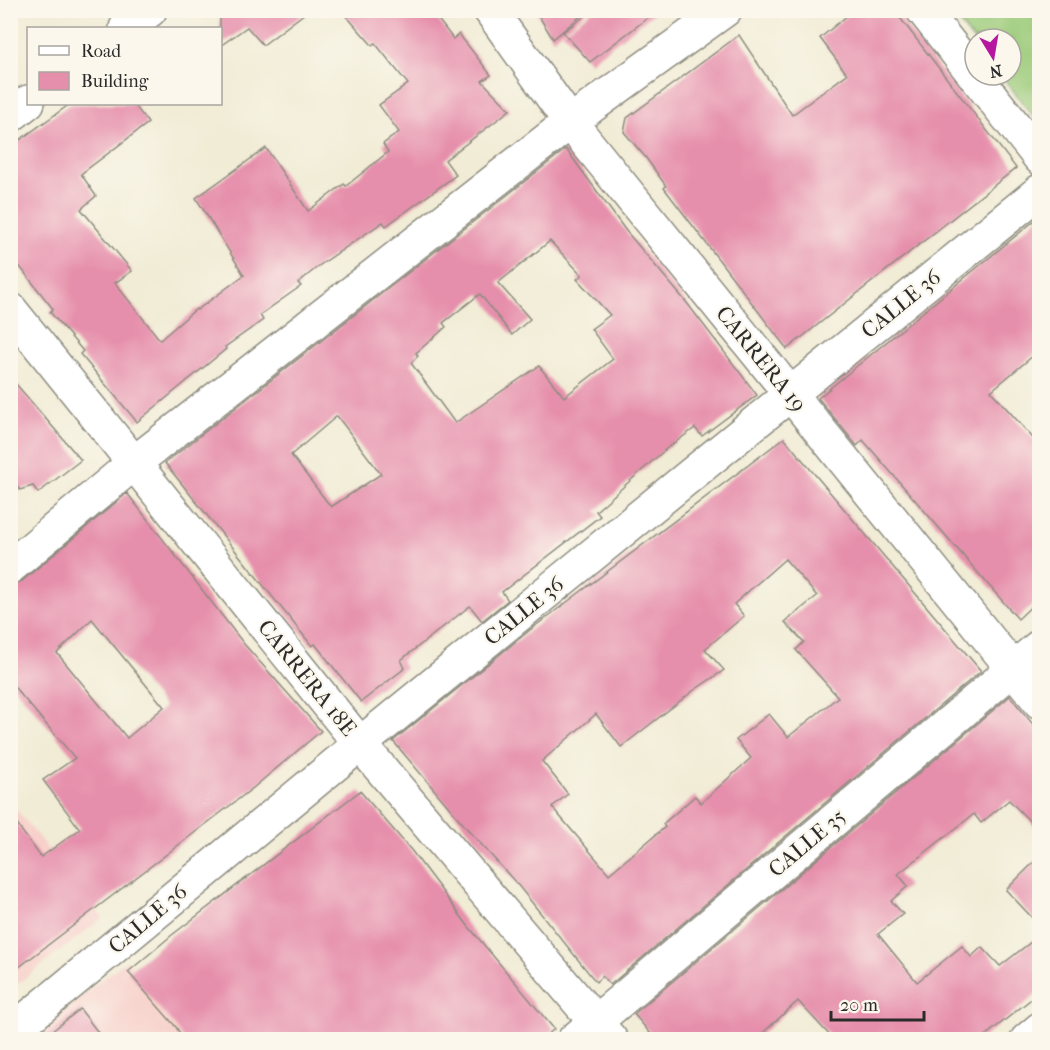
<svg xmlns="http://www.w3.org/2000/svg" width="1050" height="1050" font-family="'IM FELL French Canon',serif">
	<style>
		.built { fill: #f7d0ca }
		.green { fill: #9bcb79; stroke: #637b52; stroke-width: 1.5 }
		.building { fill: #e68fac; fill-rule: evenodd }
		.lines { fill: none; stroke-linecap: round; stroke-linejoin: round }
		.minor-casing { stroke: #8e8c80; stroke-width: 36 }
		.minor { stroke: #fff; stroke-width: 33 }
		.labels { text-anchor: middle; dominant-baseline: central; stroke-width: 4.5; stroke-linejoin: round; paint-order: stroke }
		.street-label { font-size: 22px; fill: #2b2b2b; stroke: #fbf7ec }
	</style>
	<rect width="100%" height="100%" fill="#fbf7ec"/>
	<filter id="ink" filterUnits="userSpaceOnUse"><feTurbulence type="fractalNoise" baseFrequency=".0167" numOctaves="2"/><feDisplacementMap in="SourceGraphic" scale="12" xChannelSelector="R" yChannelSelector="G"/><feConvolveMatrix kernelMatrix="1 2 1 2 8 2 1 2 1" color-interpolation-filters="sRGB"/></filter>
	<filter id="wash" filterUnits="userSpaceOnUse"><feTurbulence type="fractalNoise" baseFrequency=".008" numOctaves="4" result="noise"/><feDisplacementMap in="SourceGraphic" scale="24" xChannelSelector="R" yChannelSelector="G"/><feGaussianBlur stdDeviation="1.35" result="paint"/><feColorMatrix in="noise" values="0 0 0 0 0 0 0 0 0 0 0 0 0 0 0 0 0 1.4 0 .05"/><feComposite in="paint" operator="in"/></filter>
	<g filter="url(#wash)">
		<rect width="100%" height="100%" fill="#f1ecd5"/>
		<g class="built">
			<polygon points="11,803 103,918 11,989"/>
			<polygon points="127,960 191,1039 25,1040"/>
		</g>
		<polygon class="green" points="950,11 1039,11 1039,124 1001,75 1011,75 1011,39 975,39 975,42"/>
		<g id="blocks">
			<g class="building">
				<polygon points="220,10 309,10 263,45 247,27 220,46"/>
				<polygon points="341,10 431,10 453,39 459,34 491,75 482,81 510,110 445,160 456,175 386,226 383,222 320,265 298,283 301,286 260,315 263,320 225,347 226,349 137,422 80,354 83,351 50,312 53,309 10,254 10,147 70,104 134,104 148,123 81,174 96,196 81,209 132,271 115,283 160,340 196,309 197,310 244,275 196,198 266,148 308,211 344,184 346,186 388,152 383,144 399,132 379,105 408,84 375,43 372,45"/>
				<polygon points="535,10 588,10 553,39"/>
				<polygon points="593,10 658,10 590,62 563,32"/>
				<polygon points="854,10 894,10 1016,168 787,349 664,188 666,186 646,158 624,132 627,118 739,35 792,115 847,74 820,38"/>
				<path d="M566 149 626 231 687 303 757 395 702 436 695 428 666 449 596 511 600 516 502 592 508 600 482 621 470 606 401 660 405 668 361 702 315 644 312 646 165 463ZM550 241 582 275 577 279 610 315 591 329 613 359 564 397 539 366 455 423 411 363 418 356 416 353 446 327 443 323 480 294 512 335 530 319 498 283ZM337 416 381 474 331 507 291 455Z"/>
				<polygon points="1040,216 1040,350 991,391 1040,446 1040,598 1018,619 863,440 857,446 818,398"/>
				<polygon points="10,377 81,460 38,493 33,486 20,490 10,478"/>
				<path d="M784 438 981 671 610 985 602 976 596 982 517 884 470 832 393 741 530 630ZM785 559 817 596 785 622 804 642 796 650 838 697 788 737 769 714 736 740 751 758 701 803 695 796 663 824 665 827 609 874 552 807 568 794 542 761 596 714 621 747 693 691 724 670 705 649 744 616 734 604Z"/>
				<path d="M127 493 244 644 321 731 253 788 10 974V815L41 857 80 829 43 780 75 758 10 682V585L22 581ZM92 619 164 707 127 738 57 653Z"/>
				<polygon points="1010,696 1040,733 1040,832 1009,800 981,823 974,814 898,874 908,886 891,901 903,914 878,934 917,982 962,946 971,957 982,947 1000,966 1040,935 1040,992 980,1040 834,1040 798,1001 755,1040 656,1040 634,1014"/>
				<polygon points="360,791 411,850 469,927 554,1029 542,1040 184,1040 176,1027 128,972 172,935"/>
				<polygon points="1040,856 1040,926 1006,890"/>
				<polygon points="80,1009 104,1040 41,1040"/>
			</g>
		</g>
	</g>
	<g filter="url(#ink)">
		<use href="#blocks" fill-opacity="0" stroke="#8e8c80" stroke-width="1.5"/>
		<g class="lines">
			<g class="minor-casing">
				<g id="minor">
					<polyline points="490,10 570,122 1040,702"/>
					<polyline points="923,10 1040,158"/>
					<polyline points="126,28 150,10"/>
					<polyline points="10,116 28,102"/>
					<polyline points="10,309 360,744 611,1040"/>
					<polyline points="10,567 134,463 570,122 725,10"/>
					<polyline points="10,1033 360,744 1040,191"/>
					<polyline points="574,1040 1040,646"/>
					<polyline points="1027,1040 1040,1029"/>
				</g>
			</g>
			<use href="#minor" class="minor"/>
		</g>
	</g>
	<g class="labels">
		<g class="street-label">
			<text transform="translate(901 304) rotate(-39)">CALLE 36</text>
			<text transform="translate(761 359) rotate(51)">CARRERA 19</text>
			<text transform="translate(524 611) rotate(-39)">CALLE 36</text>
			<text transform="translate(307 678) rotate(51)">CARRERA 18E</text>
			<text transform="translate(807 843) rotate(-40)">CALLE 35</text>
			<text transform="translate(148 919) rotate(-40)">CALLE 36</text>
		</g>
	</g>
	<rect width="1050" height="1050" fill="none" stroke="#fbf7ec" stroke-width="36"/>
	<rect x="27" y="27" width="195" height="78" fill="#fbf7ec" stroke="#a8a59f" stroke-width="1.5"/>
	<rect x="39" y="46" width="30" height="9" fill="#ffffff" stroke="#a8a59f" stroke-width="1.5"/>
	<text x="81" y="57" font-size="18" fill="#2b2b2b">Road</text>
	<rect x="39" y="72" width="30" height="18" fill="#e68fac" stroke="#a8a59f" stroke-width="1.5"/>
	<text x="81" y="87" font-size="18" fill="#2b2b2b">Building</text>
	<g transform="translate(993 57) rotate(169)"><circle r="28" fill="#fbf7ec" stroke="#a8a59f" stroke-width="1.5"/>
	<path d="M0-4.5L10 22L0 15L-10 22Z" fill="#b5179e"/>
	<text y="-9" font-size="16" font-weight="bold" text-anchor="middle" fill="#2b2b2b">N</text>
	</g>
	<path d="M831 1011v9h93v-9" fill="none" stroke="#2b2b2b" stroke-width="3"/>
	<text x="840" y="1011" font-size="18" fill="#2b2b2b" stroke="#fbf7ec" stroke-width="4.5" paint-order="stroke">20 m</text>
</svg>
